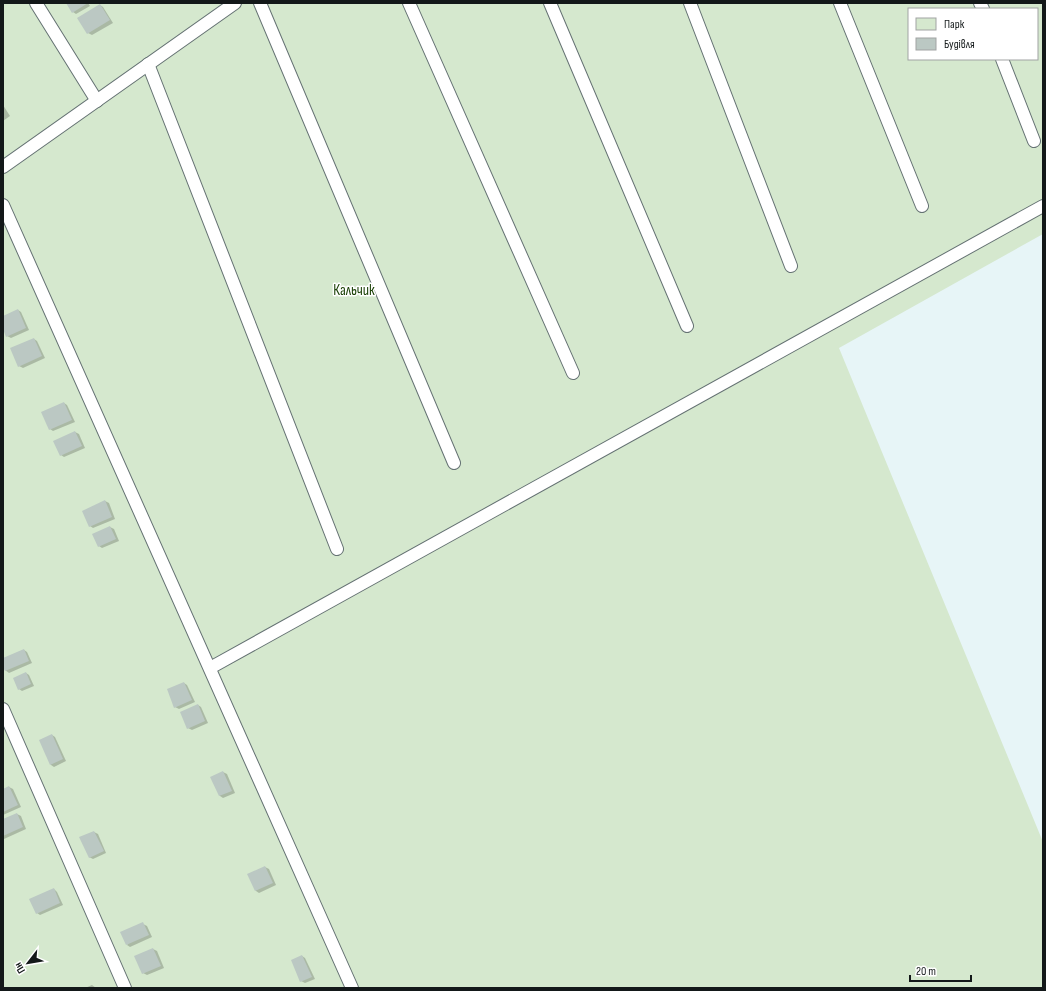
<svg xmlns="http://www.w3.org/2000/svg" width="1046" height="991" font-family="'Sofia Sans Condensed',sans-serif">
	<style>
		.green { fill: #d5e8ce; fill-rule: evenodd }
		.shadow { fill: #0003 }
		.building { fill: #bbc8c3 }
		.lines { fill: none; stroke-linecap: round; stroke-linejoin: round }
		.service-casing { stroke: #657273; stroke-width: 14 }
		.service { stroke: #fff; stroke-width: 12 }
		.labels { text-anchor: middle; dominant-baseline: central; stroke-width: 3; stroke-linejoin: round; paint-order: stroke }
		.park-label { font-size: 15px; fill: #1c4208; stroke: #fff }
	</style>
	<rect width="100%" height="100%" fill="#e7f5f7"/>
	<path class="green" d="M3 3H1043V234L839 348 1043 842V988H3ZM909 9H1037V59H909Z"/>
	<g class="shadow">
		<polygon points="67,3 88,3 90,6 76,14 73,12"/>
		<polygon points="100,5 103,7 113,23 92,35 88,33 79,18"/>
		<polygon points="3,105 10,116 3,121"/>
		<polygon points="18,310 21,312 29,330 11,338 7,336 3,327 3,317"/>
		<polygon points="34,339 37,341 45,358 23,368 19,366"/>
		<polygon points="64,403 67,405 75,422 53,431 50,429"/>
		<polygon points="75,432 79,434 85,448 64,457 61,455"/>
		<polygon points="105,501 109,503 115,519 93,528 90,526"/>
		<polygon points="110,527 114,529 119,541 102,548 99,546"/>
		<polygon points="24,650 27,652 32,663 9,673 5,670 3,665 3,659"/>
		<polygon points="26,673 29,675 34,686 22,691 19,689"/>
		<polygon points="184,683 187,685 195,702 179,709 175,707"/>
		<polygon points="198,705 201,707 208,723 192,730 188,728"/>
		<polygon points="52,735 55,737 66,761 54,767 51,765"/>
		<polygon points="223,772 227,774 235,793 223,798 220,796 212,777"/>
		<polygon points="9,787 13,789 21,807 3,815 3,790"/>
		<polygon points="17,814 21,816 26,829 4,839 3,820"/>
		<polygon points="94,832 98,834 106,853 93,859 89,857"/>
		<polygon points="265,867 269,869 276,885 259,893 256,891 249,874"/>
		<polygon points="54,889 57,892 63,905 40,915 37,913"/>
		<polygon points="143,924 147,926 152,937 130,947 127,945"/>
		<polygon points="153,949 157,951 164,968 147,975 143,973"/>
		<polygon points="302,956 305,958 315,979 305,983 301,981"/>
		<polygon points="92,985 96,988 85,988"/>
	</g>
	<g class="building">
		<polygon points="66,3 88,3 72,13"/>
		<polygon points="100,4 110,20 87,34 77,18"/>
		<polygon points="18,309 26,328 6,337 3,329 3,316"/>
		<polygon points="34,338 42,356 18,367 10,348"/>
		<polygon points="64,402 72,420 49,430 41,412"/>
		<polygon points="75,431 82,446 60,456 53,441"/>
		<polygon points="105,500 112,517 89,527 82,511"/>
		<polygon points="110,526 116,539 98,547 92,534"/>
		<polygon points="24,649 29,661 5,671 3,667 3,658"/>
		<polygon points="26,672 31,684 18,690 13,678"/>
		<polygon points="184,682 192,700 174,708 167,689"/>
		<polygon points="198,704 205,721 187,729 180,712"/>
		<polygon points="52,734 63,759 50,765 39,740"/>
		<polygon points="223,771 232,791 219,796 210,777"/>
		<polygon points="9,786 18,805 3,812 3,789"/>
		<polygon points="17,813 23,827 3,836 3,819"/>
		<polygon points="94,831 104,851 89,858 79,837"/>
		<polygon points="265,866 273,883 255,891 247,874"/>
		<polygon points="54,888 60,903 36,914 29,899"/>
		<polygon points="143,922 149,935 126,945 120,932"/>
		<polygon points="153,948 161,966 142,974 134,956"/>
		<polygon points="302,955 312,977 300,982 291,960"/>
	</g>
	<g class="lines">
		<g class="service-casing">
			<g id="service">
				<polyline points="36,3 97,101"/>
				<polyline points="260,3 454,463"/>
				<polyline points="409,3 573,373"/>
				<polyline points="550,3 687,326"/>
				<polyline points="690,3 791,266"/>
				<polyline points="840,3 922,206"/>
				<polyline points="980,3 983,9"/>
				<polyline points="1002,59 1034,141"/>
				<polyline points="148,64 337,549"/>
				<polyline points="3,167 235,3"/>
				<polyline points="3,205 352,988"/>
				<polyline points="210,668 1043,206"/>
				<polyline points="3,709 125,988"/>
			</g>
		</g>
		<use href="#service" class="service"/>
	</g>
	<g class="labels">
		<g class="park-label">
			<text x="354" y="290">Кальчик</text>
		</g>
	</g>
	<rect width="1046" height="991" fill="none" stroke="#131819" stroke-width="8"/>
	<rect x="908" y="8" width="130" height="52" fill="#ffffff" stroke="#a1a3a3"/>
	<rect x="916" y="18" width="20" height="12" fill="#d5e8ce" stroke="#a1a3a3"/>
	<text x="944" y="28" font-size="12" fill="#131819">Парк</text>
	<rect x="916" y="38" width="20" height="12" fill="#bbc8c3" stroke="#a1a3a3"/>
	<text x="944" y="48" font-size="12" fill="#131819">Будівля</text>
	<g transform="translate(28 963) rotate(239)" stroke="#ffffff" stroke-width="3" paint-order="stroke">
	<path d="M0-3L7 15L0 10L-7 15Z" fill="#131819"/>
	<text y="-6" font-size="11" font-weight="bold" text-anchor="middle" fill="#131819">Пн</text>
	</g>
	<path d="M910 975v6h61v-6" fill="none" stroke="#131819" stroke-width="2"/>
	<text x="916" y="975" font-size="12" fill="#131819" stroke="#ffffff" stroke-width="3" paint-order="stroke">20 m</text>
</svg>
